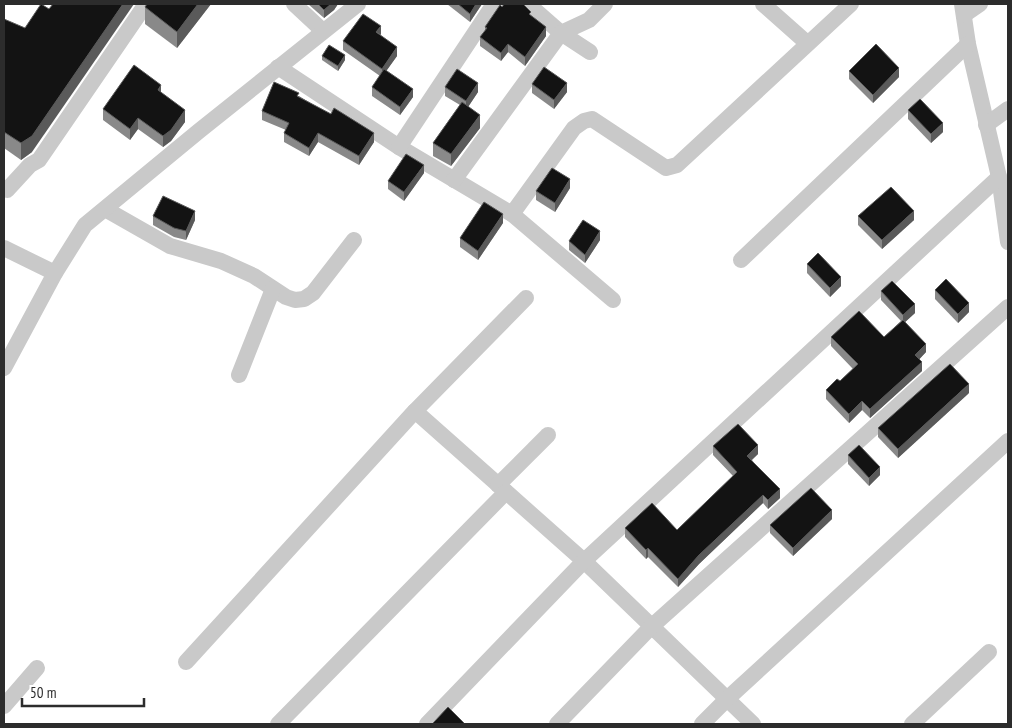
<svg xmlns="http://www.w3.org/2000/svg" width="1012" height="728" font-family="'PT Sans Narrow',sans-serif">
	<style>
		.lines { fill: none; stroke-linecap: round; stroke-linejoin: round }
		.minor { stroke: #c9c9c9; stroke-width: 16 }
		.wall { fill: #898989 }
		.shaded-wall { fill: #5a5a5a }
		.building { fill: #131313; stroke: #5a5a5a }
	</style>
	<rect width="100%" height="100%" fill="#fff"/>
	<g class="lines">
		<g class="minor">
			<polyline points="294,4 323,31"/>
			<polyline points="528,4 561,33 589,20 605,4"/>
			<polyline points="763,4 807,43"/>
			<polyline points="962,4 968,44 999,177 1008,242"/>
			<polyline points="964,15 980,4"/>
			<polyline points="278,67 399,147 512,214 613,300"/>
			<polyline points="986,125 1008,109"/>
			<polyline points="399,147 494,4"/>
			<polyline points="454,180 561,33 590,52"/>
			<polyline points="4,189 7,190 30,165 39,160 146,4"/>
			<polyline points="105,209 170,246 221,261 254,276 286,297 295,300 304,299 313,293 354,240"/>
			<polyline points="512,214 574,128 584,121 592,119 666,168 677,165 851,4"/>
			<polyline points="4,248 55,273"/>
			<polyline points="741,260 968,44"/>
			<polyline points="4,368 55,273 85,225 199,131 358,4"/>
			<polyline points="239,375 273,289"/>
			<polyline points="415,411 584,561 753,724"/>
			<polyline points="498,485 548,435"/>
			<polyline points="186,662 415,411 526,298"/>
			<polyline points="4,706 37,668"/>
			<polyline points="278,724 506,492"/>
			<polyline points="427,724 584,561 999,177"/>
			<polyline points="557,724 651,627 1008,307"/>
			<polyline points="702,724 727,699 1008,441"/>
			<polyline points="912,724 989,652"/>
		</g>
	</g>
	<g class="wall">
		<polygon points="147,4 211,4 177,48 145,24 145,7"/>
		<polygon points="308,4 338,4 334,10 324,18"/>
		<polygon points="447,4 482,4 470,22"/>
		<polygon points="502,7 531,16 546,36 525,66 508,52 501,61 480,46 480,37 485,31 485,27"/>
		<polygon points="4,19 32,152 21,160 4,148"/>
		<polygon points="380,35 397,56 386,71 413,97 400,115 372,96 372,87 380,76 343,50 343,41"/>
		<polygon points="322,56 345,60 338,71 322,60"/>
		<polygon points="849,71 899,77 873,103 849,79"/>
		<polygon points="532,84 567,92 554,109 532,93"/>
		<polygon points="445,87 478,92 468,107 480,128 451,166 433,156 433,143 460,105 445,96"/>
		<polygon points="161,93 185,122 171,141 163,147 138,129 130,140 103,120 103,109"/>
		<polygon points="299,96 374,142 359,165 318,142 309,156 284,142 284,133 286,130 262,120 262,111"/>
		<polygon points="908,110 943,132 931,143 908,119"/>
		<polygon points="424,173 404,201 388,189 388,181"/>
		<polygon points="570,188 555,212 536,200 536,191"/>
		<polygon points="153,216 195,220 186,240 174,237 153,225"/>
		<polygon points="858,216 914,220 882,249 858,225"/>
		<polygon points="503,223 478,260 460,247 460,238"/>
		<polygon points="600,240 585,263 569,250 569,241"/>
		<polygon points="807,264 841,286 830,297 807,273"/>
		<polygon points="935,290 969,312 958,323 935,299"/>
		<polygon points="881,291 915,313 905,322 926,352 919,359 922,371 870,418 862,410 849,423 826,399 826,390 840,381 853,369 831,346 831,337 884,337 901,321 881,300"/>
		<polygon points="969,393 898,458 878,437 878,428"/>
		<polygon points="713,446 758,454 752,460 780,498 768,509 763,503 699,564 678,587 648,557 646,559 625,537 625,528 677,530 733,476 713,455"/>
		<polygon points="848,455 880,475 869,486 848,464"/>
		<polygon points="832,519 793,556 770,533 770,525"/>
	</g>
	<g class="shaded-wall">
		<polygon points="123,4 134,4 32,152 21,160 21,143"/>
		<polygon points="198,4 211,4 177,48 177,32"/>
		<polygon points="331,4 338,4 334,10 324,18 324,10"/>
		<polygon points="476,4 482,4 470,22 470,14"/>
		<polygon points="381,26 381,35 376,32"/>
		<polygon points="546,27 546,36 525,66 525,57"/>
		<polygon points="508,44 508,52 501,61 501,53"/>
		<polygon points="397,47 397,56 382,77 382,69"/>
		<polygon points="345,55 345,60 338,71 338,66"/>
		<polygon points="899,68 899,77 873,103 873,95"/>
		<polygon points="478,83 478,92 466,110 466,101"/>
		<polygon points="567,83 567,92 554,109 554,100"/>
		<polygon points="161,85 161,97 158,90"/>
		<polygon points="413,89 413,97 400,115 400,107"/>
		<polygon points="185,110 185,122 171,141 163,147 163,136"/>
		<polygon points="480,115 480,128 451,166 451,154"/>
		<polygon points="138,118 138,129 130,140 130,129"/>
		<polygon points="943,123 943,132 931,143 931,134"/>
		<polygon points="318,133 318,142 309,156 309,148"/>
		<polygon points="374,133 374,142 359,165 359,156"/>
		<polygon points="424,165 424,173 404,201 404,192"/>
		<polygon points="570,179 570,188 555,212 555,203"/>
		<polygon points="195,211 195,220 186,240 186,231"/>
		<polygon points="914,211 914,220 882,249 882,240"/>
		<polygon points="503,214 503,223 478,260 478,251"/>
		<polygon points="600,231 600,240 585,263 585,255"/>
		<polygon points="841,277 841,286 830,297 830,288"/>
		<polygon points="969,303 969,312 958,323 958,314"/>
		<polygon points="915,304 915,313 903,324 903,315"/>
		<polygon points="926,344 926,352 915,364 915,355"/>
		<polygon points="922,362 922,371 870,418 870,409"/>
		<polygon points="969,384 969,393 898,458 898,449"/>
		<polygon points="862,401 862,410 849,423 849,414"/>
		<polygon points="758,445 758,454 747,464 747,456"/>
		<polygon points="880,467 880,475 869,486 869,478"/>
		<polygon points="780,489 780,498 768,509 768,500"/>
		<polygon points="763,495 763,503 699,564 678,587 678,579 699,555"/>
		<polygon points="832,510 832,519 793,556 793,548"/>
		<polygon points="648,548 648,557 646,559 646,550"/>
	</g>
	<g class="building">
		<polygon points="41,4 49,9 53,4 123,4 32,136 21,143 4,132 4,19 25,28"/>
		<polygon points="147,4 198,4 177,32 145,7"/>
		<polygon points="318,4 331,4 324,10"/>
		<polygon points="458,4 476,4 470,14"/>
		<polygon points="504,4 523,4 531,12 529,14 546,27 525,57 508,44 501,53 480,37 487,28 485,27 500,5 502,7"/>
		<polygon points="363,14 381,26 376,32 397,47 382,69 343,41"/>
		<polygon points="876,44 899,68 873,95 849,71"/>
		<polygon points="329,45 345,55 338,66 322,56"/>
		<polygon points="134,65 161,85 158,90 185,110 171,130 163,136 138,118 130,129 103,109"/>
		<polygon points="544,67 567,83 554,100 532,84"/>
		<polygon points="384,69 413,89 400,107 372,87"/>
		<polygon points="457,69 478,83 466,101 445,87"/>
		<polygon points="274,82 299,93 297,96 331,114 334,108 374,133 359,156 318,133 309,148 284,133 289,123 262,111"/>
		<polygon points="920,99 943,123 931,134 908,110"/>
		<polygon points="462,102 480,115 451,154 433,143"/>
		<polygon points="406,154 424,165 404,192 388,181"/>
		<polygon points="552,168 570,179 555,203 536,191"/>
		<polygon points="891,187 914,211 882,240 858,216"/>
		<polygon points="163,196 195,211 186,231 174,228 153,216"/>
		<polygon points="484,202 503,214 478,251 460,238"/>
		<polygon points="583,220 600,231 585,255 569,241"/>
		<polygon points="818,253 841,277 830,288 807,264"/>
		<polygon points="946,279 969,303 958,314 935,290"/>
		<polygon points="892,281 915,304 903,315 881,291"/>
		<polygon points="859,311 884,337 903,320 926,344 915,355 922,362 870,409 862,401 849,414 826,390 837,379 840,381 858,364 831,337"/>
		<polygon points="950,364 969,384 898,449 878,428"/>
		<polygon points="738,424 758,445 747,456 780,489 768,500 763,495 699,555 678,579 648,548 646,550 625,528 652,503 677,530 737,472 713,446"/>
		<polygon points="859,445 880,467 869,478 848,455"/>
		<polygon points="811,488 832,510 793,548 770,525"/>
		<polygon points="448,707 465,724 432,724 434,722"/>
	</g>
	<rect width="1012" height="728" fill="none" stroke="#2c2c2c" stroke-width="10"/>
	<path d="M22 698v8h122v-8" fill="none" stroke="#2c2c2c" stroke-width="2.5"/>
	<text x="30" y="698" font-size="15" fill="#2c2c2c" stroke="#ffffff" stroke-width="4" paint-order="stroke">50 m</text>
</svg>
